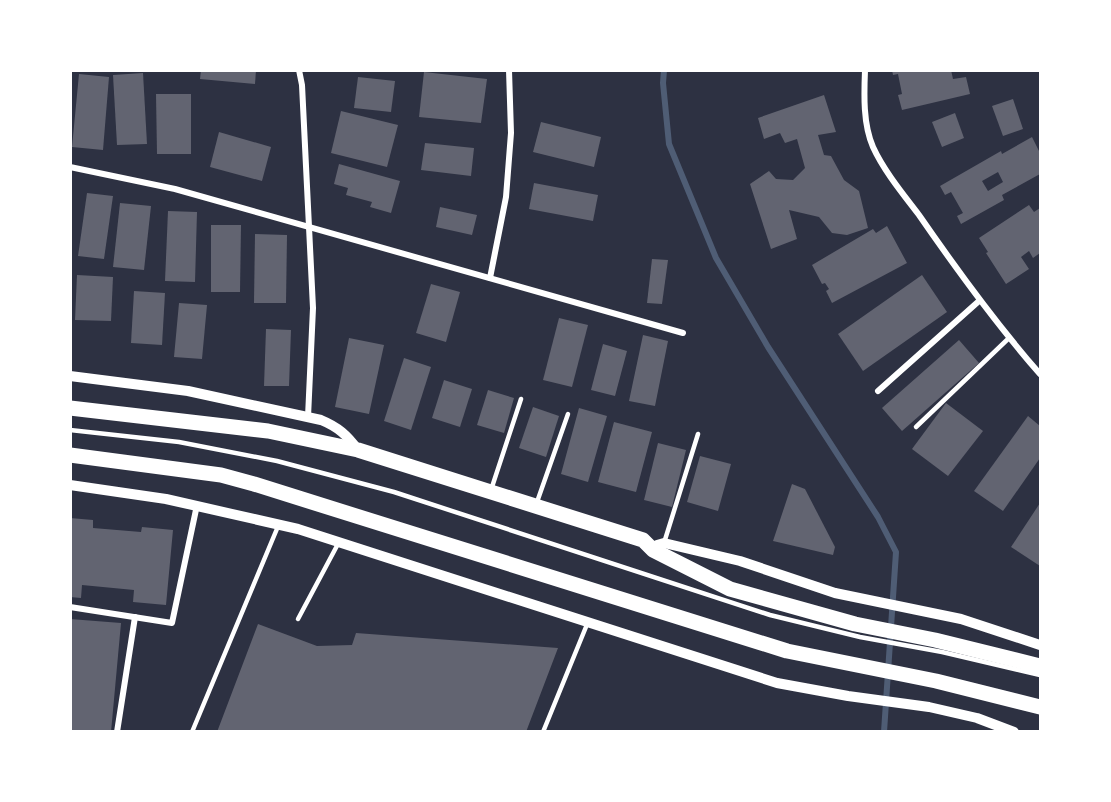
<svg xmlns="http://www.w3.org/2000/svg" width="1111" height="802" font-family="'Titillium Web',sans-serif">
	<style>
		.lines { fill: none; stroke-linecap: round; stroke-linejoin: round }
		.stream { stroke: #4f5d75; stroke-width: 6 }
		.building { fill: #626471; fill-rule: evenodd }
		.service { stroke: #fff; stroke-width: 4.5 }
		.minor { stroke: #fff; stroke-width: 6 }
		.tertiary { stroke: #fff; stroke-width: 10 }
		.primary { stroke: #fff; stroke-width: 15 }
	</style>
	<rect width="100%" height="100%" fill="#2d3142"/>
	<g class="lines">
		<polyline class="stream" points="664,70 663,83 669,144 716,258 768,347 878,517 896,552 884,732"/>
	</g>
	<g class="building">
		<polygon points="201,70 256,70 255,84 200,79"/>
		<polygon points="892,70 951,70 953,79 966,77 970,94 902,110 898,95 902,94 898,74 893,75"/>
		<polygon points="424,72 487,79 481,123 419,117"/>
		<polygon points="143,73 147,144 117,145 113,75"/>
		<polygon points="79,74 109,77 103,150 72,147"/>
		<polygon points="358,77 395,81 391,112 354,108"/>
		<polygon points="156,94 191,94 191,154 157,154"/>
		<polygon points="824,95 836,132 818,135 824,155 831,156 844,180 859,191 868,228 847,235 832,233 819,217 789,210 797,239 771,249 750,184 769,171 776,179 793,180 805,168 797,139 785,143 780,133 764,139 758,118"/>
		<polygon points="1013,99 1023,129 1003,136 992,106"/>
		<polygon points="341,111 398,125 387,167 331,153"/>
		<polygon points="955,113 964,138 942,147 932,122"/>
		<polygon points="541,122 601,137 594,167 533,152"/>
		<polygon points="219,132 271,147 262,181 210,167"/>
		<path d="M1032 137 1040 153V174L1002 195 1004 200 961 224 957 216 963 213 951 192 945 195 940 186 1001 151 1002 154ZM998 172 1003 182 988 191 982 181Z"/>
		<polygon points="425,143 474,148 471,176 421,170"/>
		<polygon points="339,164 400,181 391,213 370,207 372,202 346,195 348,188 334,184"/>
		<polygon points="534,183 598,195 593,221 529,209"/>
		<polygon points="87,193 113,196 104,259 78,256"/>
		<polygon points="120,203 151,206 144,270 113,267"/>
		<polygon points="1029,205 1034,212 1040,208 1040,253 1033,258 1029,251 1021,257 1029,269 1006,284 986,253 988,252 979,238"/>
		<polygon points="440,207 477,215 472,235 436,227"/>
		<polygon points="168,211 197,212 195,282 165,281"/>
		<polygon points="211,225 241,225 240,292 211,292"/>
		<polygon points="887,226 907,263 832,303 826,291 829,289 825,283 822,284 812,265 873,229 876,233"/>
		<polygon points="255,234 287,235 286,303 254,303"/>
		<polygon points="652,259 668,260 662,304 647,303"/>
		<polygon points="77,275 113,277 111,321 75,320"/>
		<polygon points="922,275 947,312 863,371 838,334"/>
		<polygon points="431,284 460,292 446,342 416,333"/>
		<polygon points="134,291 165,293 162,345 131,343"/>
		<polygon points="179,303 207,305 202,359 174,357"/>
		<polygon points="559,318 588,325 572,387 543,380"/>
		<polygon points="266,329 291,330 289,386 264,386"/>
		<polygon points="643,335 668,341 655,406 629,401"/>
		<polygon points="349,338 384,345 369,414 335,407"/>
		<polygon points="959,340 979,363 902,431 882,408"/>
		<polygon points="603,344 627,351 615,396 591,390"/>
		<polygon points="404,358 431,367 411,430 384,421"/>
		<polygon points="444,380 472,389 460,427 432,418"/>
		<polygon points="488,390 514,398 504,433 477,425"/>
		<polygon points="946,403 983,431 948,476 912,449"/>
		<polygon points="533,407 559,416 546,457 519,448"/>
		<polygon points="579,408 607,416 588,482 561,474"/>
		<polygon points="1028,416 1040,426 1040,458 1003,511 974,491"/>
		<polygon points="614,422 652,432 636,492 598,482"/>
		<polygon points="658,443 686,450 672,507 644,500"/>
		<polygon points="700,456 731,464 718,511 687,502"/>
		<polygon points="792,484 805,489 835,547 833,555 773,541"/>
		<polygon points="1040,503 1040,566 1011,547"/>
		<polygon points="70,518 93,520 93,528 141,532 142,527 173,530 166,605 133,602 134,590 82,585 81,598 70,597"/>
		<polygon points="70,619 121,623 111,732 70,732"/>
		<polygon points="258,624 317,646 352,645 356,633 558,648 526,732 217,732"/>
	</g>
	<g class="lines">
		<g class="service">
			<polyline points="916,427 1009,338"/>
			<polyline points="70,430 179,442 277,461 394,492 770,615 860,637 942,652 1040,675"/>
			<polyline points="491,490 521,399"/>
			<polyline points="537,502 568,414"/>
			<polyline points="664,543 698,434"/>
			<polyline points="298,619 339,542"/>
			<polyline points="192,732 279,524"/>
			<polyline points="543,732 588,622"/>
		</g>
		<g class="minor">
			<polyline points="299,70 302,85 313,308 308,417"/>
			<path d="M865 70C864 95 863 124 873 147 884 171 903 194 919 215 957 270 996 324 1040 374"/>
			<polyline points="70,167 175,189 683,333"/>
			<polyline points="490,278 506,197 511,133 509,70"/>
			<polyline points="878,391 979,301"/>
			<polyline points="70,607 172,623 197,505"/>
			<polyline points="117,732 135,617"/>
		</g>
		<g class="tertiary">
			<path d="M70 376 188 391 321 420C338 427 347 435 358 450"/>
			<polyline points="70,485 166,499 298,529 777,683 848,696 929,707 977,718 1014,732"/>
			<polyline points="653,550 657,545 664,543 740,561 835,593 961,619 1040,645"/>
		</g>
		<g class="primary">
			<polyline points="70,408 268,431 358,450 643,540 653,550 730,589 855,624 935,640 1040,666"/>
			<polyline points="70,455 221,475 254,484 787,651 936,681 1040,707"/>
		</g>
	</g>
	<rect width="1111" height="802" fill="none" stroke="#ffffff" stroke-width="144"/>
</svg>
